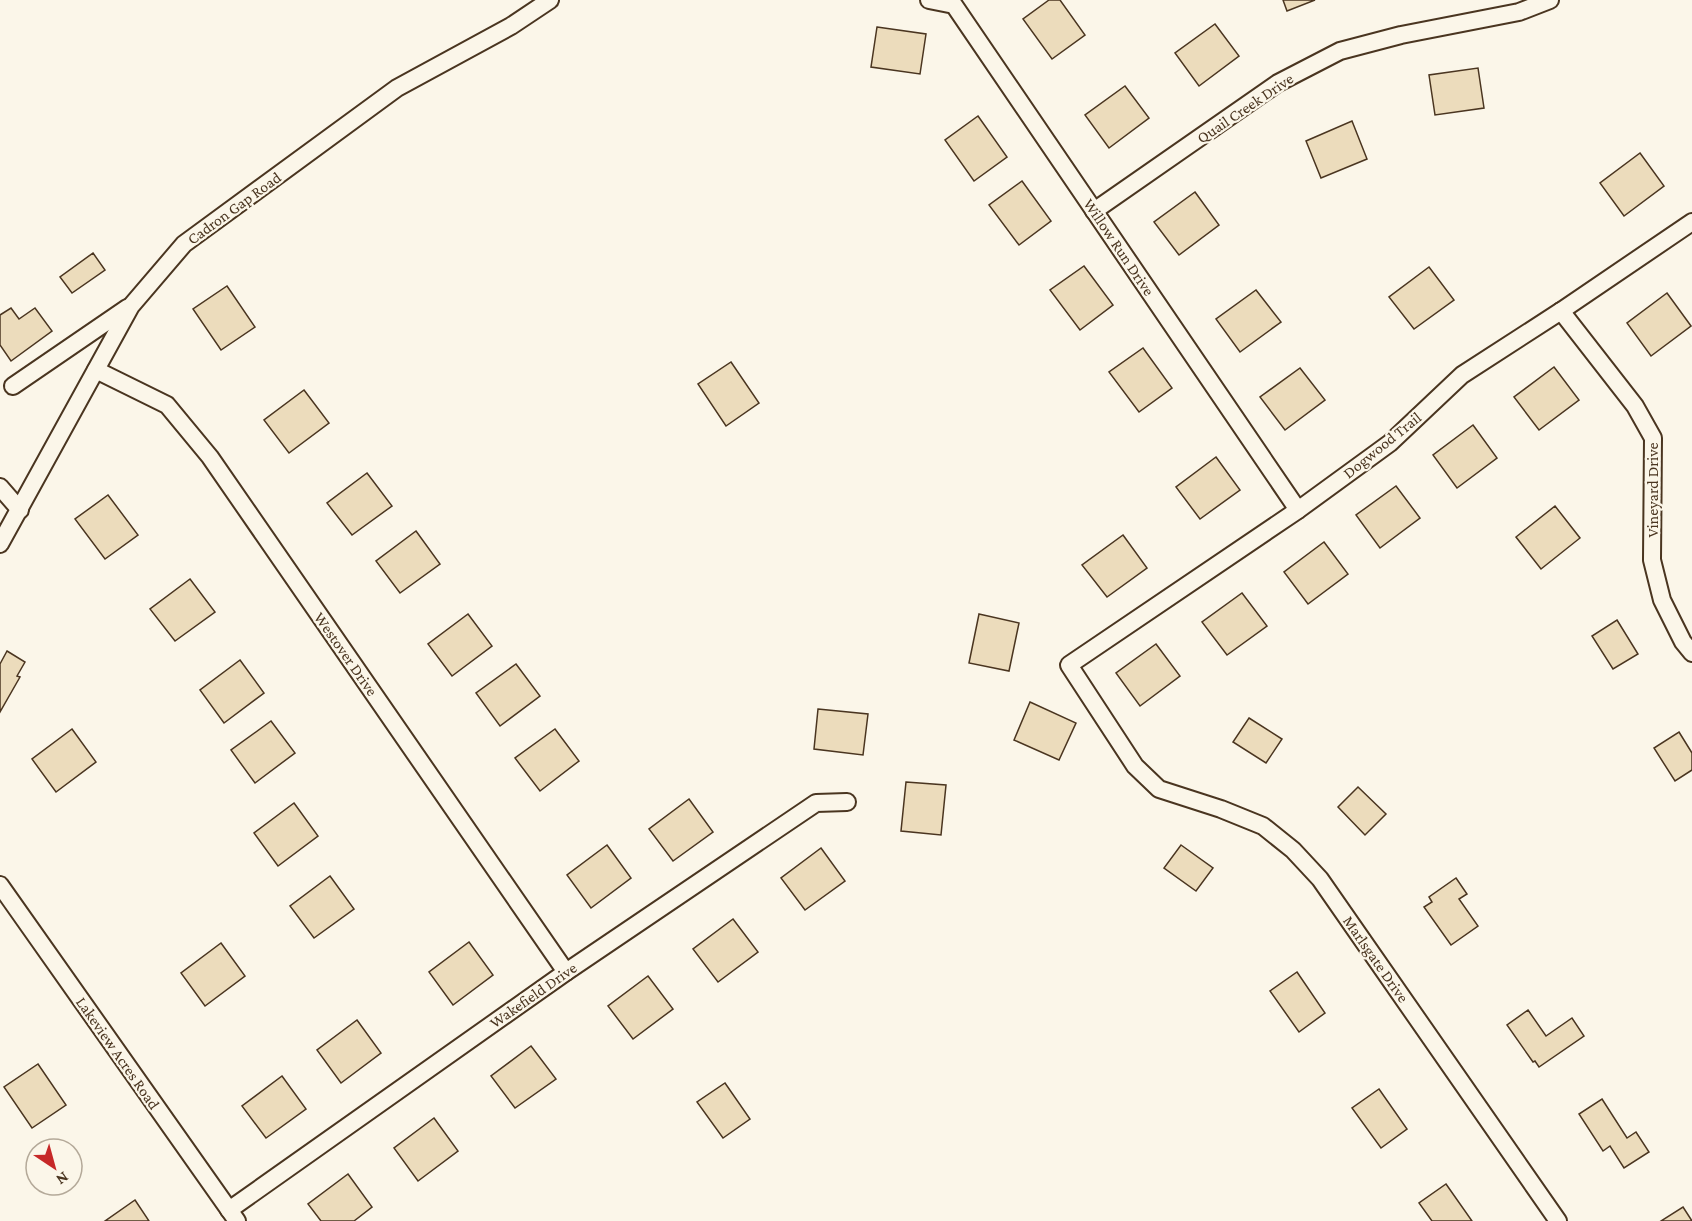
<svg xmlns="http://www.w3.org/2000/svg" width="1692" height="1221" font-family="'Crimson Pro',serif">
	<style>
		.building { fill: #ecdcbc; stroke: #4a3520; stroke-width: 1.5 }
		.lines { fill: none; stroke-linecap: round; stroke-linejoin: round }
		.minor-casing { stroke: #4a3520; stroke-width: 20 }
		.minor { stroke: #fbf6e9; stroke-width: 16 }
		.labels { text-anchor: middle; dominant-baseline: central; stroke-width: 4.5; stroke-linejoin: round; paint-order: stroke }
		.street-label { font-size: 16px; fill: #4a3520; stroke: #fbf6e9 }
	</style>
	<rect width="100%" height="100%" fill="#fbf6e9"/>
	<g class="building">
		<polygon points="1049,0 1060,0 1085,35 1052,59 1023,19"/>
		<polygon points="1283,0 1315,0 1287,11"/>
		<polygon points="1215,24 1239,56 1199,86 1175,53"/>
		<polygon points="877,27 926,34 920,74 871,67"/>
		<polygon points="1478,68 1484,108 1435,115 1429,75"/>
		<polygon points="1125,86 1149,118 1109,148 1085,115"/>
		<polygon points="978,116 1007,157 974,181 945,140"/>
		<polygon points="1352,121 1367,159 1321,178 1306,141"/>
		<polygon points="1640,153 1664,186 1624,216 1600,183"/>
		<polygon points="1022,181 1051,221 1019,245 989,205"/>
		<polygon points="1195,192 1219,225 1179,255 1154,222"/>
		<polygon points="93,253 105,270 72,293 60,277"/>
		<polygon points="1084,266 1113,305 1080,330 1050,290"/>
		<polygon points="1429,267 1454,300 1414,329 1389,297"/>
		<polygon points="227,286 255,327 221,350 193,309"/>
		<polygon points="1256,290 1281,322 1240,352 1216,319"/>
		<polygon points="1667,293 1691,326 1651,356 1627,323"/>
		<polygon points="11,308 19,319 35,308 52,331 11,361 0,345 0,315"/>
		<polygon points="1143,348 1172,388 1139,412 1109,372"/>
		<polygon points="731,362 759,403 726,426 698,384"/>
		<polygon points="1554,367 1579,400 1539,430 1514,397"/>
		<polygon points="1300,368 1325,400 1285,430 1260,397"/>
		<polygon points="304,390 329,423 289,453 264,420"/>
		<polygon points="1473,425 1497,458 1457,488 1433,455"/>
		<polygon points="1216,457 1240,490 1200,519 1176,487"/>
		<polygon points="367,473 392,506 352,535 327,503"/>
		<polygon points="1396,486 1420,518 1380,548 1356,515"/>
		<polygon points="108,495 138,535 105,559 75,519"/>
		<polygon points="1555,506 1580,538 1541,569 1516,537"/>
		<polygon points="416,531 440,564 400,593 376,561"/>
		<polygon points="1123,535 1147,568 1107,597 1082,565"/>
		<polygon points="1324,542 1348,574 1308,604 1284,572"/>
		<polygon points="190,579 215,612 175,641 150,609"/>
		<polygon points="1242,593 1267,626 1227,655 1202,622"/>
		<polygon points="468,614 492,646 452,676 428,644"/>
		<polygon points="979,614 1019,623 1009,671 969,663"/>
		<polygon points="1617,620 1638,654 1613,669 1592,636"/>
		<polygon points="1156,644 1180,676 1140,706 1116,673"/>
		<polygon points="7,651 25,662 17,676 20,677 0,712 0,664"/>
		<polygon points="240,660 264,693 224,723 200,690"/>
		<polygon points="516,664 540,696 500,726 476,693"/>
		<polygon points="1030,702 1076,723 1059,760 1014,740"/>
		<polygon points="818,709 868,714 863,755 814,749"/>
		<polygon points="1249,718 1282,739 1266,763 1233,742"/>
		<polygon points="271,721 295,753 255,783 231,750"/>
		<polygon points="72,729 96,762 56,792 32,759"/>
		<polygon points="555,729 579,761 540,791 515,758"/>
		<polygon points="1679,732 1692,753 1692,770 1675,781 1654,748"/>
		<polygon points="906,782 946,785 941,835 901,831"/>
		<polygon points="1358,787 1386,814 1365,835 1338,807"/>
		<polygon points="689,799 713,832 673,861 649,829"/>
		<polygon points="294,803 318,836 278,866 254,833"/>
		<polygon points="607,845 631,878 591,908 567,875"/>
		<polygon points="1181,845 1213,868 1196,891 1164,868"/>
		<polygon points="821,848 845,881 805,910 781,878"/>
		<polygon points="330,876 354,909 314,938 290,906"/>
		<polygon points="1456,878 1467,894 1459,899 1478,926 1451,945 1424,907 1432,902 1429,897"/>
		<polygon points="733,919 758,952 718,982 693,949"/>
		<polygon points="469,942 493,975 453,1005 429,972"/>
		<polygon points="221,943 245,976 205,1006 181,973"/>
		<polygon points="1297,972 1325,1013 1299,1032 1270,991"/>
		<polygon points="648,976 673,1009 633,1039 608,1006"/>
		<polygon points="1528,1010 1546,1036 1572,1018 1584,1036 1539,1067 1535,1061 1533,1062 1507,1025"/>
		<polygon points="357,1020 381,1053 341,1083 317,1050"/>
		<polygon points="531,1046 556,1079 515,1108 491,1076"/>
		<polygon points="38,1064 66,1105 32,1128 4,1087"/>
		<polygon points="282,1076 306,1109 266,1138 242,1106"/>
		<polygon points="725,1083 750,1119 723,1138 697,1102"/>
		<polygon points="1379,1089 1407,1129 1381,1148 1352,1108"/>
		<polygon points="1602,1099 1627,1138 1636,1132 1649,1152 1624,1168 1610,1146 1603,1151 1579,1114"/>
		<polygon points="434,1118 458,1151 418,1181 394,1148"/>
		<polygon points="348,1174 372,1207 354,1221 321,1221 308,1204"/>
		<polygon points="1446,1184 1472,1221 1432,1221 1419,1203"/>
		<polygon points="135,1200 149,1221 105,1221"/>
		<polygon points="1683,1207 1692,1221 1661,1221"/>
	</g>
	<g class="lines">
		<g class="minor-casing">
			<g id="minor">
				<polyline points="929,0 954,5 1298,510"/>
				<polyline points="1094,211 1278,83 1340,51 1401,35 1519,12 1550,0"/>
				<polyline points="1561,311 1635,406 1653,438 1652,560 1662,600 1683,642 1692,653"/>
				<polyline points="96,370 167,405 210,457 566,972"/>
				<polyline points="13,386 127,308"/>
				<polyline points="0,487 20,510"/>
				<polyline points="0,544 131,306 184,244 397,88 511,26 550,0"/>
				<polyline points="0,885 237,1221"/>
				<polyline points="229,1210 566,972 816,803 847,802"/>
				<polyline points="1558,1221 1320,879 1293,850 1263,826 1221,809 1159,789 1135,766 1069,665 1298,510 1390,443 1462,375 1561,311 1692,222"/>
			</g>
		</g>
		<use href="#minor" class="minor"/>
	</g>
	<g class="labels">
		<g class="street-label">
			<text transform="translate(1245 108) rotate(-34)">Quail Creek Drive</text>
			<text transform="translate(234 208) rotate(-36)">Cadron Gap Road</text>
			<text transform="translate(1119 247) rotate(56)">Willow Run Drive</text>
			<text transform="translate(1382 445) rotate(-39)">Dogwood Trail</text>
			<text transform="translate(1652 490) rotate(-90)">Vineyard Drive</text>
			<text transform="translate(346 654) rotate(55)">Westover Drive</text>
			<text transform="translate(1376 959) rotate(55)">Marlsgate Drive</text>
			<text transform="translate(533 995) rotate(-35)">Wakefield Drive</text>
			<text transform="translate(118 1053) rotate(55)">Lakeview Acres Road</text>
		</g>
	</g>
	<g transform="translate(54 1167) rotate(144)"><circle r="28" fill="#fbf6e9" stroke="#b4a999" stroke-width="1.5"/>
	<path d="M0-4.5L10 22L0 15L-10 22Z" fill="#c62828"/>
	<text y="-9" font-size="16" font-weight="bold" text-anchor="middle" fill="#4a3520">N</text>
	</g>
</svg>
